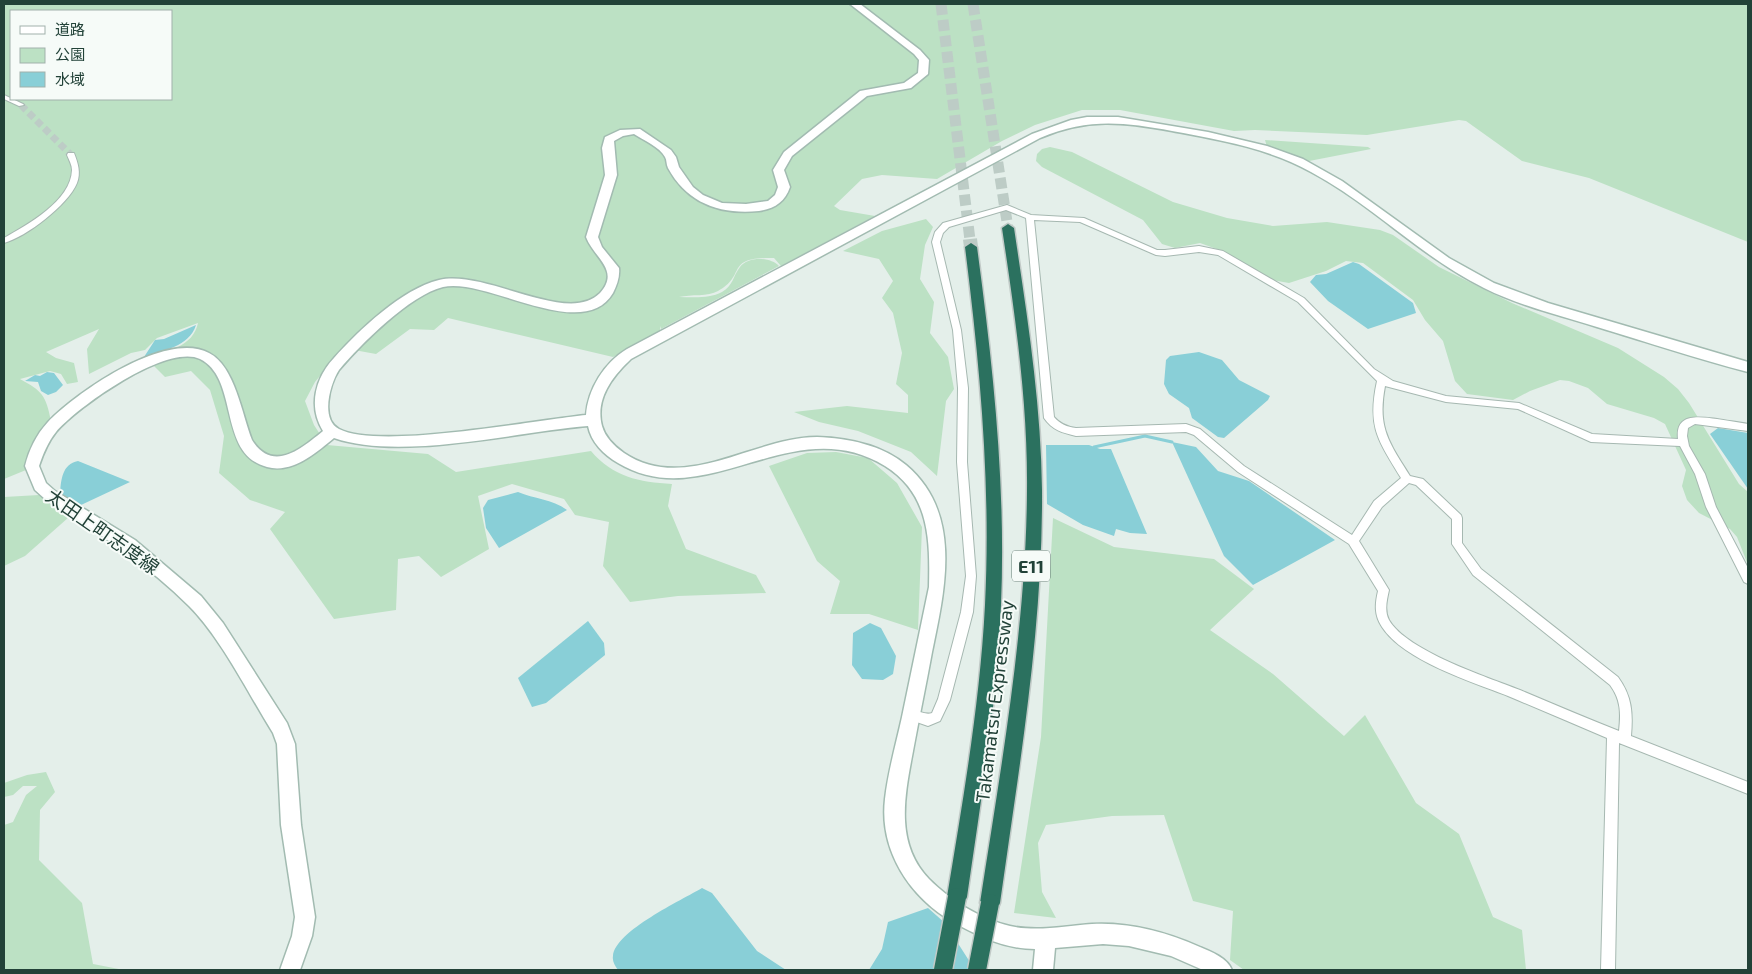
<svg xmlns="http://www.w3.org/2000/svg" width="1752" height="974" font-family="'Exo 2','Noto Sans JP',sans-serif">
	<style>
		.green { fill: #bce1c4; fill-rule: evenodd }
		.water { fill: #89cfd7 }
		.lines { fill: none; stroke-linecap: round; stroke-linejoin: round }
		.stream { stroke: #89cfd7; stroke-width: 3 }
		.street-tunnel { stroke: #bdccc6; stroke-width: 7; stroke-dasharray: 7 4; stroke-linecap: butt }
		.highway-tunnel-far1 { stroke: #bdccc6; stroke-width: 11; stroke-dasharray: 11 5; stroke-linecap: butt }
		.highway-tunnel { stroke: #bdccc6; stroke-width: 14; stroke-dasharray: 14 7; stroke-linecap: butt }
		.street-casing { stroke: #a6b8b1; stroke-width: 2 }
		.secondary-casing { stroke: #a2bbb1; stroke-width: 3 }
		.highway-casing { stroke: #c1cac7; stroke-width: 3 }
		.street { fill: #fff; fill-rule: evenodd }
		.secondary { fill: #fff; fill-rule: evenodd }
		.highway { fill: #2b715f; fill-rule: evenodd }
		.highway-bridge-casing { stroke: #c1cac7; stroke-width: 21; stroke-linecap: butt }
		.highway-bridge { stroke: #2b715f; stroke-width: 18 }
		.labels { text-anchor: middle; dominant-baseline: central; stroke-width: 4; stroke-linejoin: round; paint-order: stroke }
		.shield { fill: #f6fbf8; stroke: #627a72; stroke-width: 1 }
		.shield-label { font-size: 18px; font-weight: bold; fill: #224238 }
		.street-label { font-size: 19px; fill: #224238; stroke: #f6fbf8 }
	</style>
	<rect width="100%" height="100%" fill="#e4efea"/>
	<g class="green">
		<path d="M4 4H1748V242L1589 178 1522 161 1466 121 1459 120 1367 135 1255 130 1234 131 1120 110H1082L1035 125 1002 141 937 179 882 175 862 179 834 206 840 210 875 216 781 266 774 258C723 257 748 275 718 291 708 297 691 294 679 297 693 297 709 299 722 292 733 286 733 276 740 267 748 256 771 257 779 266L661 329 660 326V331L613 357 448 318 434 330 410 329 376 354 343 348 315 382 305 401 314 425 327 445 428 454 456 472 591 451C613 477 639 482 672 484L668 506 686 549 756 575 766 593 678 596 630 602 603 566 609 522 575 515 564 499 512 484 478 496 489 549 441 577 419 556 398 559 396 610 334 619 270 529 285 512 250 500 219 473 224 436 210 390 191 371 165 377 147 359C167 351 193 347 198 323L157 338 145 350 131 353 89 374 87 349 99 329 46 352 56 358 74 363 78 382 67 384 61 374 50 371 20 379C42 391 46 395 51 421L31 452 26 470 4 479ZM11 11H171V99H11Z"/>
		<polygon points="1265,140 1368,147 1371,149 1304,162 1267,147"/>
		<polygon points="1050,147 1072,152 1173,202 1227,218 1273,226 1327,222 1380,230 1393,235 1439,267 1512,303 1618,348 1664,377 1678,389 1689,403 1739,484 1748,492 1748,565 1737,537 1730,529 1699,513 1687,500 1682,486 1686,470 1665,424 1654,418 1607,404 1588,388 1569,381 1560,380 1530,391 1513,400 1467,394 1455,381 1443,341 1425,320 1413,300 1363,263 1346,261 1326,271 1289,283 1272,280 1225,252 1200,243 1175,248 1162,244 1143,220 1042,167 1036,161 1037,154 1042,149"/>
		<polygon points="926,219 933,227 925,245 920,279 934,302 930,333 948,357 954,389 946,401 937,476 911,452 858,431 819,422 794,412 847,406 908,413 908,395 896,384 902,353 893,313 882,298 893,281 879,259 843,251 882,231"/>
		<polygon points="836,452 868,458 897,483 922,527 918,630 869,614 830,614 840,581 817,561 769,466 807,453"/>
		<polygon points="39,495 69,517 25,556 4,566 4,497"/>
		<polygon points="1053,518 1114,547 1214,559 1254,589 1210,630 1273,674 1344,736 1365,715 1416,803 1459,834 1493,917 1522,930 1526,970 1244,970 1230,960 1233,911 1193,901 1164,815 1112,816 1046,825 1038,843 1042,892 1056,918 1014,913 1041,737"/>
		<polygon points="46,772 55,792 40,810 39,860 82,903 93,964 124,970 4,970 4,825 13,822 26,795 37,786 23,786 13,795 4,797 4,783 27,775"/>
	</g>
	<g class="water">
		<polygon points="1353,262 1359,264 1413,303 1416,313 1368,329 1328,301 1310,282 1316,275 1326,274"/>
		<path d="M196 325C189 347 163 350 144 357L155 340 164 339Z"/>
		<polygon points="1199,352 1222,360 1239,380 1270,396 1268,400 1224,438 1218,437 1192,418 1189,408 1169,394 1164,384 1166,360 1170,356"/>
		<polygon points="47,372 54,373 63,385 56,392 48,395 41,391 38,382 25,381 35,375 40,376"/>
		<polygon points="1718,428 1748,433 1748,489 1710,434"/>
		<polygon points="1172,442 1196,447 1218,471 1249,481 1335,540 1253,585 1224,556"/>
		<polygon points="1046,445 1089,445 1100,449 1111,449 1147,534 1130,533 1116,529 1114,536 1083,525 1047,504"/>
		<path d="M78 461 130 482 81 505 60 494C61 480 62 464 78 461Z"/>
		<path d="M518 492C534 499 552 499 567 510L499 548 486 528 483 508 488 500Z"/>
		<polygon points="588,621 604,643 605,655 546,703 532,707 518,678"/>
		<polygon points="870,623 881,628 896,656 893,674 883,680 862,679 852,665 853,633"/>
		<path d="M702 888 712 893 757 951 786 970H618C615 966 612 961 613 956 615 931 682 900 702 888Z"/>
		<polygon points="928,908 945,923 975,970 869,970 882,949 888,922"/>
	</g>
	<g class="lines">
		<polyline class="stream" points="1094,447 1145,436 1172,442"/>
		<polyline class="street-tunnel" points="21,105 71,155"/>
		<g class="highway-tunnel-far1">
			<polyline points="941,4 970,240"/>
			<polyline points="973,4 1008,228"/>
		</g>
		<polyline class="highway-tunnel" points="970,239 971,247"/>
		<g class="street-casing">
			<g id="street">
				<polygon points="4,95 23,104 24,105 19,106 4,99"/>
				<path d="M68 153H74C78 163 81 173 77 183 68 205 26 237 4 243V238C27 225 71 201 72 170 72 165 69 160 67 155Z"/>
				<path d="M1007 205 1031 215 1084 218 1157 250H1165L1199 246 1223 251 1304 298 1374 369 1393 381 1446 396 1519 403 1592 434 1678 439C1675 412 1700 417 1717 419 1728 421 1738 422 1748 424V431L1695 424 1688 428 1687 436 1689 446 1705 474 1716 507 1748 568V584L1744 582 1706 507 1695 474 1680 446 1591 442 1518 409 1446 402 1385 386C1377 428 1389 442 1410 476L1423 479 1461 515 1462 518V543L1481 569 1618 677C1632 696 1633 713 1631 736L1748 782V794L1619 743 1615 970H1601L1607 738C1574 724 1541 710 1508 696 1472 682 1403 660 1382 627 1374 615 1375 604 1378 591L1349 544 1238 472 1194 435 1186 432 1076 436C1063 433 1052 430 1044 418L1026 218 1006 210 949 227 943 233 940 242 961 330 968 388 967 462 976 576 973 612 950 700 940 721 928 726 908 719 906 715 908 711C916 708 924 716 932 713L938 699 961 612 966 576 957 462 958 388 953 330 932 242 935 232 943 223ZM1034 220 1080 222 1156 255 1165 256 1199 252 1218 255 1298 302 1377 381C1367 427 1378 440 1401 478L1374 501 1352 535 1244 466 1200 429 1186 424 1076 428C1067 427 1060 424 1054 417ZM1409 483 1416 485 1452 519V544L1473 575 1610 685C1621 700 1621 713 1619 731 1586 718 1553 704 1520 690 1487 677 1407 651 1389 620 1384 611 1387 599 1389 590L1359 541 1382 507Z"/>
			</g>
		</g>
		<g class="secondary-casing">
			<path id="secondary" d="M850 4H860L920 50 929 60 928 74 911 88 867 96 792 156 784 170 790 187C785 202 774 209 759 211 720 215 687 203 668 168 666 164 667 160 665 157 660 147 643 140 634 134L623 136 614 141 617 175 598 237 602 247 619 268C620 277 617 285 613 293 583 344 487 277 443 287 410 295 361 344 339 370 330 384 320 419 339 429 380 450 535 420 586 415 588 389 604 363 627 349L1032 134 1071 120 1087 117H1118L1208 132 1267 146 1303 159 1342 181 1449 258 1494 283 1548 303 1748 362V372C1697 359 1647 342 1597 327 1559 315 1520 306 1484 288 1421 257 1373 205 1311 172 1268 148 1220 140 1172 131 1122 122 1088 118 1040 138L631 359C612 377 595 399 602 426 605 437 614 446 624 453 685 494 754 437 817 437 848 438 882 445 906 465 963 513 945 589 932 652 926 685 919 718 913 751 905 794 894 843 929 879 950 900 980 919 1010 926 1037 932 1065 926 1092 924 1130 922 1166 932 1200 947 1212 952 1227 958 1232 970H1203L1171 956 1129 946 1103 944 1055 948 1053 970H1033L1035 949C1005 949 978 936 953 922 910 897 879 851 885 799 888 772 896 744 902 717 911 674 920 630 929 587 930 540 930 494 885 466 792 409 706 516 618 463 604 455 591 442 588 426 516 432 400 461 334 438 316 453 292 474 267 467 217 454 240 379 200 359 167 343 77 407 56 432 48 442 43 454 39 466L46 483 55 491 135 540 201 596 223 623 287 723 295 744 301 825 315 917 312 936 300 970H280L292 936 295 917 281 825 277 744 273 733C248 693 221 638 189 606 146 563 95 531 45 499L35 490 25 466C29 450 36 435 48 422 77 392 166 330 209 353 235 366 242 415 252 440 273 473 301 449 323 431 308 407 315 378 334 358 359 330 402 289 439 280 486 269 568 326 600 293 621 270 593 257 586 237L605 175 602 148 605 137 620 130 640 129 671 150 676 157 679 167 693 187 703 195 722 203 746 204 768 201 775 195 778 187 773 170 784 152 860 91 904 83 918 73 919 60 914 54Z"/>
		</g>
		<g class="highway-casing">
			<g id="highway">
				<path d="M1008 224 1014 228C1027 315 1041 402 1042 490 1043 629 1019 767 1000 903L997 910 990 913 983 910 980 903C1001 767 1026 629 1027 491 1028 403 1015 315 1002 228Z"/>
				<path d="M971 243 977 247C993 366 1006 485 1001 605 997 703 981 800 967 897L964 904 957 907 950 904 947 897C963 800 980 703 985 605 991 485 980 366 965 247Z"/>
			</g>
		</g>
		<use href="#street" class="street"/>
		<use href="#secondary" class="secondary"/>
		<use href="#highway" class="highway"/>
		<g class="highway-bridge-casing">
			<g id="highway-bridge">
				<polyline points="943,970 957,897"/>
				<polyline points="977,970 990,903"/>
			</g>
		</g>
		<use href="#highway-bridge" class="highway-bridge"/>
	</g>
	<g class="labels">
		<rect class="shield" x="1012" y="550.5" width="38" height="31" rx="4"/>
		<g class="shield-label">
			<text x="1031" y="566">E11</text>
		</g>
		<g class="street-label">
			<text transform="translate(103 531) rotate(35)">太田上町志度線</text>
			<text transform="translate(994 701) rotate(-83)">Takamatsu Expressway</text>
		</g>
	</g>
	<rect width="1752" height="974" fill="none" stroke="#224238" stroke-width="10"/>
	<rect x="10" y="10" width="162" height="90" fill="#f6fbf8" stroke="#a1b1ab"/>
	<rect x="20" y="26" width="25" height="8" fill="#ffffff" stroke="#a1b1ab"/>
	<text x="55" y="35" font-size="15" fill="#224238">道路</text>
	<rect x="20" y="48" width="25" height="15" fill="#bce1c4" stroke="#a1b1ab"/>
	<text x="55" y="60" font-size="15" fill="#224238">公園</text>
	<rect x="20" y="72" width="25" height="15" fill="#89cfd7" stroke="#a1b1ab"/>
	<text x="55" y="85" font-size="15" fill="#224238">水域</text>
</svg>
